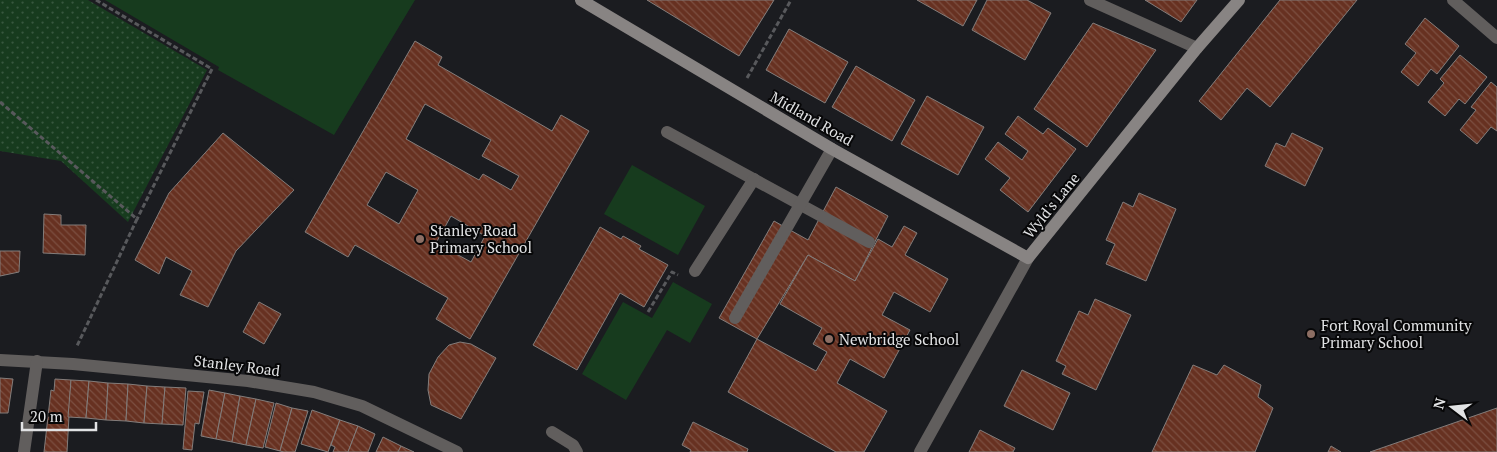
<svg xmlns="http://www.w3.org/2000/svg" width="1497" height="452" font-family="'PT Serif',serif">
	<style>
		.grass { fill: url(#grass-dots) }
		.park { fill: #173b1e }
		.building { fill: url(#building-back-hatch); stroke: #837d7b; fill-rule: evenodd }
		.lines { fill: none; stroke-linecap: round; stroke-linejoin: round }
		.path { stroke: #58595c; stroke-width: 3; stroke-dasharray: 5 2.5; stroke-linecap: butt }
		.service { stroke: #615e5d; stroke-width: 12 }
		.minor { stroke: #615e5d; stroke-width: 12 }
		.tertiary { stroke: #615e5d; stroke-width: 12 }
		.secondary { stroke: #888483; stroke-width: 12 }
		.education-dot { fill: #8d6e63; stroke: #070708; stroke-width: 2 }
		.labels { text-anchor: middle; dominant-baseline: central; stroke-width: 4; stroke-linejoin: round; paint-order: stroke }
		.street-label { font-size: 15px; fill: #e1e2e4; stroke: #070708 }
		.poi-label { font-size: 15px; fill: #e1e2e4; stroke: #070708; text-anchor: start }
	</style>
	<defs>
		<pattern id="grass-dots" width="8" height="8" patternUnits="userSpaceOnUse" patternTransform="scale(1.25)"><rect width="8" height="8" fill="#173b1e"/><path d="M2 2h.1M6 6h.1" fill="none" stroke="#38573f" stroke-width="1.8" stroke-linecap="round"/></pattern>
		<pattern id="building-back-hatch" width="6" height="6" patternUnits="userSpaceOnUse" patternTransform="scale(1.25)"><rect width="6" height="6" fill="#673121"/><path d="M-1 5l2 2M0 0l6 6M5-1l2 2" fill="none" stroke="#7c4f41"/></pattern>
	</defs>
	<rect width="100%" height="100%" fill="#1b1c20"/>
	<polygon class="grass" points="0,0 88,0 207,70 128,222 61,161 0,151"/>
	<g class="park">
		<polygon points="105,0 415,0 334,135 218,70 219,67"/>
		<polygon points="632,165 705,206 678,255 604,214"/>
		<polygon points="673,282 712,304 690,343 667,330 626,400 582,374 623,302 652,318"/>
	</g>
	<g class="building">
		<polygon points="647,0 774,0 739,56"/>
		<polygon points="917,0 977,0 963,26"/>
		<polygon points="987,0 1027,0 1051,13 1025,60 972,30"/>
		<polygon points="1145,0 1197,0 1181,22"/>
		<polygon points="1280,0 1357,0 1270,107 1247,88 1221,120 1199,101"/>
		<polygon points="1425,18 1459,46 1437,74 1431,69 1418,86 1401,72 1416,53 1405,44"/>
		<polygon points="1093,23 1156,50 1087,147 1034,109"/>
		<polygon points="789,29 848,62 825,103 766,70"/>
		<path d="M415 41 442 57 438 65 552 131 561 115 589 131 470 339 436 319 448 298 355 245 348 257 305 232ZM425 104 491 140 482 156 519 176 511 190 483 174 479 180 406 139ZM386 172 418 190 399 224 367 205ZM451 216 485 236 471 262 436 243Z"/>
		<polygon points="1460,55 1487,77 1465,104 1459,99 1445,116 1428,102 1444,83 1440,79"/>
		<polygon points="856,66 915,100 892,141 832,107"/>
		<polygon points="1491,82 1497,87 1497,131 1491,127 1477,144 1460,130 1476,110 1471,107"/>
		<polygon points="927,96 984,127 958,175 901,144"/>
		<polygon points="1018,116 1043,134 1048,128 1076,149 1028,212 1000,190 1010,178 985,159 998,142 1022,160 1028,151 1005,134"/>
		<polygon points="223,133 294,190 236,251 208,307 180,295 192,271 166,257 159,274 135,260 169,193"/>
		<polygon points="1292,133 1323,148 1305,186 1265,166 1276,143 1285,147"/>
		<polygon points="836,187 888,216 855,281 808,255 757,339 719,318 774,221 808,240"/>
		<polygon points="1139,193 1176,209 1146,281 1106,264 1115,244 1106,240 1123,202 1133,207"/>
		<polygon points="44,214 61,215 61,225 86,225 85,255 43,253"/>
		<polygon points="904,226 917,233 905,255 948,279 930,312 894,292 882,315 910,330 884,378 850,359 837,383 887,411 864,452 836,452 728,392 757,339 816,371 827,352 813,344 822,328 780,304 808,255 855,281 878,239 892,247"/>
		<polygon points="600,227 621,239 623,236 641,246 639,249 668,265 644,307 620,293 577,370 533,345"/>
		<polygon points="0,251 20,251 19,272 0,276"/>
		<polygon points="1095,299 1131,315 1096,390 1062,374 1066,366 1056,361 1079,311 1088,315"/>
		<polygon points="259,302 281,314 264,344 243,332"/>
		<polygon points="460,342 471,344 496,358 461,419 431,405 428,390 429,374 438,357 449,345"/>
		<polygon points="1193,365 1217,375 1224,365 1261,385 1258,397 1273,408 1255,452 1152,452"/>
		<polygon points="1022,370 1070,393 1053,430 1004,406"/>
		<polygon points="0,378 13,379 8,413 0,413"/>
		<polygon points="55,379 71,380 67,452 44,452 51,390 54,391"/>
		<polygon points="71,380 89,381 86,418 68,417"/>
		<polygon points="89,381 108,383 106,420 86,418"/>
		<polygon points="108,383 128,384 126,421 106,420"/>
		<polygon points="128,384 147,386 144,423 126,421"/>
		<polygon points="147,386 165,387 162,424 144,423"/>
		<polygon points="165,387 186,388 183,425 162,424"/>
		<polygon points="209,390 225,393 216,439 201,436"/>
		<polygon points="188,391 204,392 199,424 195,423 192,450 183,449"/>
		<polygon points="225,393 240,396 232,442 216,439"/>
		<polygon points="240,396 256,399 246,445 232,442"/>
		<polygon points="256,399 274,403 263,448 246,445"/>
		<polygon points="276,403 292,408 280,451 265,447"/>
		<polygon points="292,408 308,411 295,452 284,452 280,451"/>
		<polygon points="1497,408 1497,452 1370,452"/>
		<polygon points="312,410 340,420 328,452 301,444"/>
		<polygon points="340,420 358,426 348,452 333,452 335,447 331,445"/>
		<polygon points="693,422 748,449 747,452 690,452 691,450 682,445"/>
		<polygon points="358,426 375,434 368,452 348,452"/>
		<polygon points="980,430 1015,448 1013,452 969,452"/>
		<polygon points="383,437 401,446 398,452 376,452"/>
		<polygon points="401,446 414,452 398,452"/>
		<polygon points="1331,446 1341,452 1328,452"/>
	</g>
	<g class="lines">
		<g class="path">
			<polyline points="96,0 212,69 137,219"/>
			<polyline points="747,78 791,0"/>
			<polyline points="0,102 137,219 77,346"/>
			<polyline points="648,312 672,272 678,275"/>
		</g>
		<g class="service">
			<polyline points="667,132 869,242"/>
			<polyline points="695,271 754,179"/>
			<polyline points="735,318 832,149"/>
			<polyline points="552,432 573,445 577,452"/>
		</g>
		<g class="minor">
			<polyline points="1090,0 1197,48"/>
			<polyline points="1453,0 1497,38"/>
			<polyline points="0,360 73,364 248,381 314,392 362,406 457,452"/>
			<polyline points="24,452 37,361"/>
		</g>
		<polyline class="tertiary" points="920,452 1028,258"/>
		<polyline class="secondary" points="581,0 832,149 1028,258 1197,48 1239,0"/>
	</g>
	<g class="education-dot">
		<circle cx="420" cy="239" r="5"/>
		<circle cx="1311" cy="334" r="5"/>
		<circle cx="829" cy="339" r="5"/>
	</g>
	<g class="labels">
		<g class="street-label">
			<text transform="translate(812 118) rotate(30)">Midland Road</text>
			<text transform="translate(1051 205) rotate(-51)">Wyld's Lane</text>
			<text transform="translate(237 365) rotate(7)">Stanley Road</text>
		</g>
		<g class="poi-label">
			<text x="430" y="230">Stanley Road<tspan x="430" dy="17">Primary School</tspan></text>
			<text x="1321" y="325">Fort Royal Community<tspan x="1321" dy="17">Primary School</tspan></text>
			<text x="839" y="339">Newbridge School</text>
		</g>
	</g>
	<g transform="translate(1452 407) rotate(286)" stroke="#070708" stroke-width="4" paint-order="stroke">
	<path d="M0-4L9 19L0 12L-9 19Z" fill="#e1e2e4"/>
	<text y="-8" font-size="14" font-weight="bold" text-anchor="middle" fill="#e1e2e4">N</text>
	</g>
	<path d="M22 422v8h74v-8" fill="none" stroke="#e1e2e4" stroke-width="2.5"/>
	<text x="30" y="422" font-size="15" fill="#e1e2e4" stroke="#070708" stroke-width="4" paint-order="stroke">20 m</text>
</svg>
